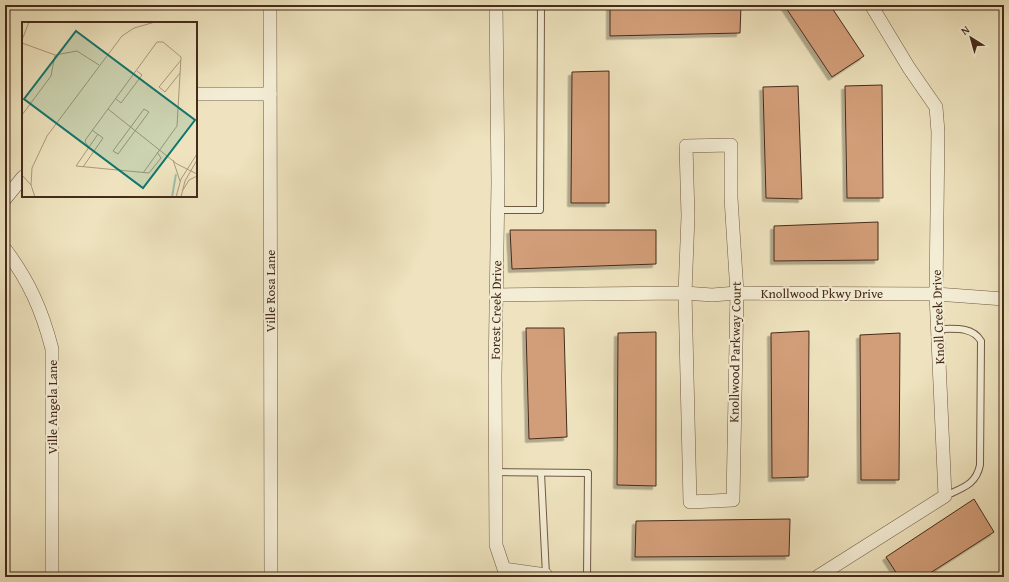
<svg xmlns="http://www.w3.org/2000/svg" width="1009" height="582" font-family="'Gentium Book Plus',serif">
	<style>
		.building { fill: #d29e79; stroke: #462b1a; filter: url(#shadow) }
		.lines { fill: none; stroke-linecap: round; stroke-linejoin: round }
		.service-casing { stroke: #705943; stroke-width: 8 }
		.minor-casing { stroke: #705943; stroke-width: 14 }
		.service { stroke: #f4edd5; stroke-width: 6 }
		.minor { stroke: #f4edd5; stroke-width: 13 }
		.labels { text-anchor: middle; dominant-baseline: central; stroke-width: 4; stroke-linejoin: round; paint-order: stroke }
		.street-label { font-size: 13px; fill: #462b1a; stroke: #f4edd5 }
		.inset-river { fill: none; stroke: #9bbfab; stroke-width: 2 }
		.inset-road { fill: none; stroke: #ab997c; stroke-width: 1 }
		.view { fill: #0f766e; fill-opacity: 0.15; stroke: #0f766e; stroke-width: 2 }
		.inset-edge { fill: none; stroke: #462b1a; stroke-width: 2 }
	</style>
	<defs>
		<filter id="shadow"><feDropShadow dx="-3.5" dy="3.5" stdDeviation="0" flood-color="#0004"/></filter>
	</defs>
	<rect width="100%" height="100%" fill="#eee3be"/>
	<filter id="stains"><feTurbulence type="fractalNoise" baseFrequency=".005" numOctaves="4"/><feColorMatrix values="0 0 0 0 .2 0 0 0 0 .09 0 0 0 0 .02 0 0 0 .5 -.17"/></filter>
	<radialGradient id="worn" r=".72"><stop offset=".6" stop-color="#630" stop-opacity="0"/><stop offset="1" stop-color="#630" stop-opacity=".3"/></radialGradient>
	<g class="building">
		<polygon points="610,5 741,5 740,33 610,36"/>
		<polygon points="784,5 830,5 864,56 832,77"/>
		<polygon points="609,71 609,203 571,203 572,72"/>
		<polygon points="882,85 883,198 847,198 845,86"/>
		<polygon points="798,86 802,199 766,198 763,87"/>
		<polygon points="878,222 878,260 774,261 774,226"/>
		<polygon points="510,230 656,230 656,264 512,269"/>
		<polygon points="526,328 564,328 567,437 529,439"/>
		<polygon points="809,331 808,477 772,478 771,333"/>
		<polygon points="656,332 656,486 617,485 618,333"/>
		<polygon points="900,333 899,480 861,480 860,335"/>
		<polygon points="974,499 994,532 924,577 899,577 886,557"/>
		<polygon points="790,519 789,556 635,557 636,521"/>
	</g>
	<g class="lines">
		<g class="service-casing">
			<g id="service">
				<polyline points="498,210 540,210 541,5"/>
				<path d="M938 329C953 329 972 326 981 341L980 465C976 485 962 488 945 496"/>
				<polyline points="496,472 588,473 587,577"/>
				<polyline points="541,473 546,575"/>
			</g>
		</g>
		<g class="minor-casing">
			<g id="minor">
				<polyline points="270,5 271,577"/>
				<polyline points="496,5 498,182 495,376 496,545 504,569 546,575 546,577"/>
				<polyline points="196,94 270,94"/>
				<polygon points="731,145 731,198 737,293 733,500 690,502 685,293 688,216 686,146"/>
				<polyline points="5,199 23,177"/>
				<path d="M5 249C29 281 42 310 52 349V577"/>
				<polyline points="496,295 685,293 712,295 737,293 936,294 1004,299"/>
				<polyline points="817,577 945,496 936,294 938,132 936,107 909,68 871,5"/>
			</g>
		</g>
		<use href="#service" class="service"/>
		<use href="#minor" class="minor"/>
	</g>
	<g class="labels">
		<g class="street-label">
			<text transform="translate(270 291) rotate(-90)">Ville Rosa Lane</text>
			<text x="822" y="293">Knollwood Pkwy Drive</text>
			<text transform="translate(496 310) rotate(-89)">Forest Creek Drive</text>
			<text transform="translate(938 317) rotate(-92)">Knoll Creek Drive</text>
			<text transform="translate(735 352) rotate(-89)">Knollwood Parkway Court</text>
			<text transform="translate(52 407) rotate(-90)">Ville Angela Lane</text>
		</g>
	</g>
	<g transform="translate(22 22)">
		<rect width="175" height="175" fill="#eee3be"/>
		<path class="inset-river" d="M150 175 154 152"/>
		<path class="inset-road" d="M0 18 7 0M0 21 33 33 55 29 77 43M158 51 143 70 137 65 159 38M94 77 99 81 120 53 115 49M86 87 155 142 175 152M122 87 127 90 96 132 91 129ZM0 93 29 54 33 33M76 112 54 144 127 151 139 136 135 130M67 125 63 120 64 117 135 20H141L159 35 155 104 121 151M151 138 158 159M61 145 81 116 70 108M0 153 9 163M161 168 167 158 175 154M13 175 9 163 10 146 25 114 100 14 112 6 133 0M154 175 159 157 175 132M159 175 163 159 175 138"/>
		<path class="view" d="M54 9 173 98 121 166 2 77Z"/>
		<rect width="175" height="175" class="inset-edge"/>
	</g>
	<rect width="1009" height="582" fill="none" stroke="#eee3be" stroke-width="20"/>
	<rect x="6" y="6" width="997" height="570" fill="none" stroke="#462b1a" stroke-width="2"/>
	<rect x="10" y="10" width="989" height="562" fill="none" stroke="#462b1a"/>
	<g transform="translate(971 38) rotate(323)" stroke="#f4edd5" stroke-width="3" paint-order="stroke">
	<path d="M0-3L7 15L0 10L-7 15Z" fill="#462b1a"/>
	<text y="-6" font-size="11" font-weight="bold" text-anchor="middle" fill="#462b1a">N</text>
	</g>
	<rect width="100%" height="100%" filter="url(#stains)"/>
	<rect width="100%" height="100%" fill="url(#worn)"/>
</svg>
